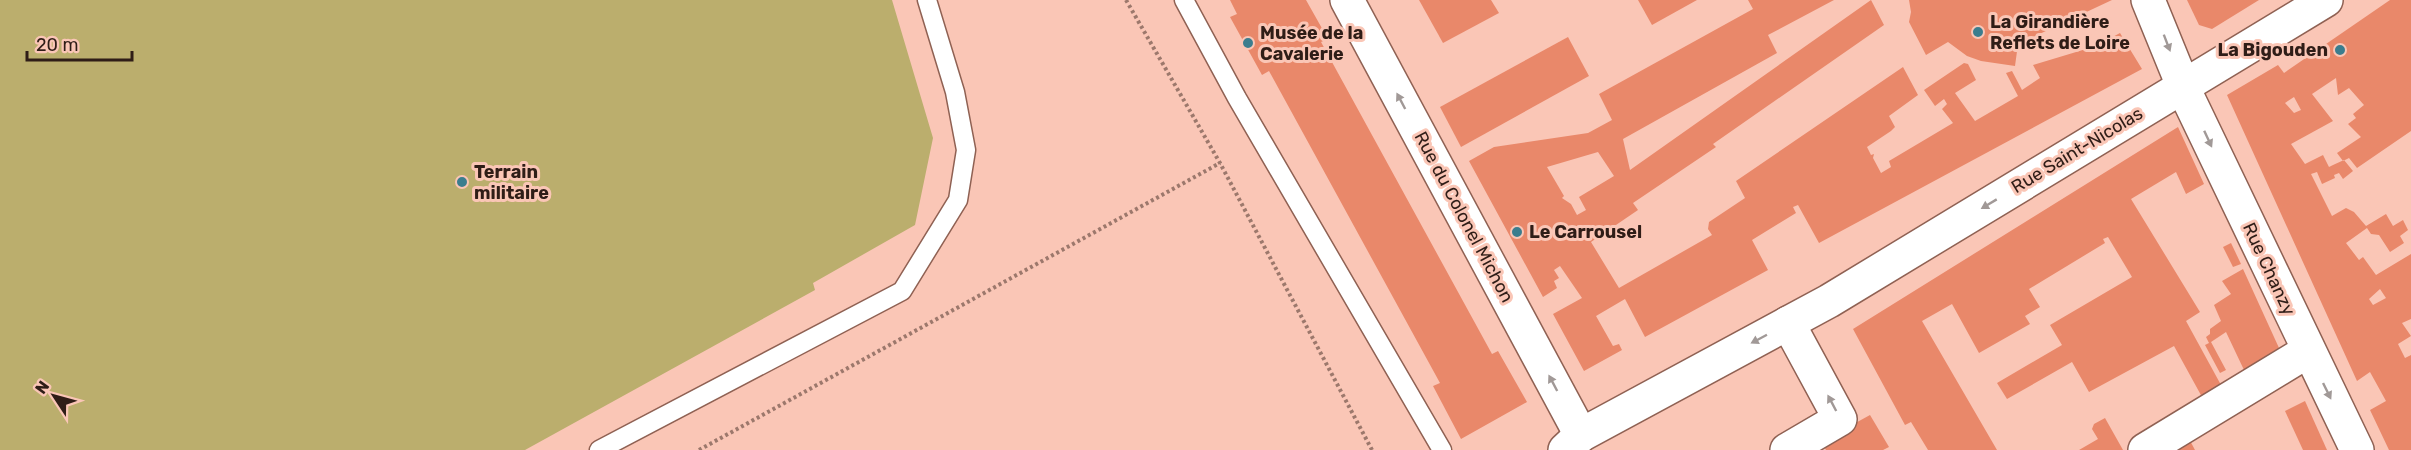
<svg xmlns="http://www.w3.org/2000/svg" width="2411" height="450" font-family="Rubik,sans-serif">
	<style>
		.green { fill: #bbae6d }
		.building { fill: #e9886a; fill-rule: evenodd }
		.lines { fill: none; stroke-linecap: round; stroke-linejoin: round }
		.service-casing { stroke: #8f6153; stroke-width: 21 }
		.minor-casing { stroke: #8f6153; stroke-width: 36 }
		.path { stroke: #9c786c; stroke-width: 4; stroke-dasharray: 3 3; stroke-linecap: butt }
		.service { stroke: #fff; stroke-width: 18 }
		.minor { stroke: #fff; stroke-width: 33 }
		.oneway { fill: #a19997 }
		.poi-dot { fill: #3b7d8e; stroke: #fac6b6; stroke-width: 2 }
		.labels { text-anchor: middle; dominant-baseline: central; stroke-width: 6; stroke-linejoin: round; paint-order: stroke }
		.poi-label { font-size: 18px; font-weight: bold; fill: #2f1d17; stroke: #fac6b6; text-anchor: start }
		.street-label { font-size: 18px; fill: #2f1d17; stroke: #fac6b6 }
	</style>
	<rect width="100%" height="100%" fill="#fac6b6"/>
	<polygon class="green" points="0,0 892,0 933,138 915,225 813,283 815,290 525,450 0,450"/>
	<g class="building">
		<polygon points="1230,0 1306,0 1328,39 1321,42 1492,354 1498,351 1527,402 1461,439 1433,386 1440,383 1269,71 1262,75 1230,17 1237,14"/>
		<polygon points="1419,0 1491,0 1499,13 1443,43"/>
		<polygon points="1638,0 1697,0 1652,25"/>
		<path d="M1748 0H1834L1768 35 1777 53 1623 139 1630 170 1871 0 1884 25 1713 144 1716 147 1633 203 1638 210 1591 242 1619 288 1712 235 1708 229 1709 222 1745 198 1736 181 1903 67 1918 95 1889 116 1895 127 1891 131 1867 147 1871 155 1874 154 1873 158 1881 173 1891 167 1889 161 1953 123 1942 109 1947 104 1944 99 1935 106 1924 90 1964 63 1968 64 1976 80 1955 93 1975 121 2018 96 2006 73 2012 71 2022 90 2040 78 2033 65 2096 46 2120 33 2142 69 1819 243 1798 205 1793 207 1796 213 1752 240 1768 270 1645 337 1625 299 1596 316 1613 346 1619 344 1622 350 1584 371 1553 314 1582 298 1560 266 1554 270 1559 278 1554 281 1557 288 1543 297 1469 161 1494 147 1588 133 1612 120 1599 94 1753 9ZM1598 152 1614 176 1579 197 1586 210 1577 215 1571 204 1562 198 1564 196 1547 167Z"/>
		<polygon points="1909,0 2112,0 2018,44 2015,66 1981,61 1967,56 1948,42 1926,55 1909,22 1911,12"/>
		<polygon points="2187,0 2259,0 2212,29 2199,25"/>
		<path d="M2390 0H2411V131L2357 168 2349 158 2343 161 2337 153 2361 137 2348 124 2356 118 2353 114 2364 105 2349 88 2338 95 2336 78 2312 94 2333 121 2291 144 2305 164 2323 155 2329 167 2333 165 2344 160 2353 171 2343 179 2339 173 2334 175 2335 178 2322 184 2317 172 2311 174 2332 216 2346 208 2354 212 2366 226 2386 214 2393 226 2403 220 2408 230 2400 236 2404 243 2390 252 2379 235 2371 234 2367 228 2346 243 2359 260 2363 257 2376 275 2411 254V319L2402 323 2411 336 2398 344 2405 358 2411 355V450H2389L2370 410 2386 401 2370 372 2357 381 2227 95 2278 65 2284 73ZM2294 97 2301 110 2294 113 2285 103ZM2380 289 2386 298 2373 305 2369 299Z"/>
		<polygon points="1568,37 1589,76 1461,147 1440,107"/>
		<polygon points="2178,127 2204,184 2186,194 2176,172 2131,199 2200,312 2186,321 2221,385 2202,397 2174,346 2089,392 2072,362 2007,399 1997,383 2062,345 2050,325 2132,277 2108,237 2103,239 2105,243 2029,289 2040,307 2025,316 2030,324 1979,353 1952,304 1922,321 1997,450 1928,450 1911,422 1905,425 1853,329"/>
		<polygon points="2231,243 2241,264 2233,267 2223,247"/>
		<polygon points="2243,269 2279,348 2244,370 2226,332 2211,342 2226,370 2220,373 2205,345 2209,343 2206,337 2210,334 2210,329 2221,321 2214,305 2231,294 2222,281"/>
		<polygon points="2305,401 2327,450 2303,450 2285,411"/>
		<polygon points="1870,415 1889,447 1883,450 1826,450 1821,442"/>
		<polygon points="2105,418 2123,450 2079,450 2098,439 2092,429 2094,424"/>
		<polygon points="2188,437 2195,450 2166,450"/>
	</g>
	<g class="lines">
		<g class="service-casing">
			<g id="service">
				<polyline points="1184,0 1237,98 1442,450"/>
				<polyline points="599,450 902,291 958,200 966,150 955,92 927,0"/>
			</g>
		</g>
		<g class="minor-casing">
			<g id="minor">
				<polyline points="1347,0 1581,435"/>
				<polyline points="2148,0 2188,98 2357,450"/>
				<polyline points="1565,450 1581,435 1829,301 2326,0"/>
				<polyline points="1787,450 1840,419 1788,323"/>
				<polyline points="2145,450 2308,351"/>
			</g>
		</g>
		<g class="path">
			<polyline points="1126,0 1220,163 1372,450"/>
			<polyline points="699,450 1220,163"/>
		</g>
		<use href="#service" class="service"/>
		<use href="#minor" class="minor"/>
	</g>
	<defs><path id="oneway-solid" d="M-6-.8H1V-3.2L6.5 0L1 3.2V.8H-6Z" transform="scale(1.5)"/></defs>
	<g class="oneway">
		<use href="#oneway-solid" transform="translate(2167 43) rotate(69)"/>
		<use href="#oneway-solid" transform="translate(1401 101) rotate(-118)"/>
		<use href="#oneway-solid" transform="translate(2208 139) rotate(65)"/>
		<use href="#oneway-solid" transform="translate(1989 204) rotate(149)"/>
		<use href="#oneway-solid" transform="translate(1759 339) rotate(152)"/>
		<use href="#oneway-solid" transform="translate(1553 383) rotate(-118)"/>
		<use href="#oneway-solid" transform="translate(2327 391) rotate(64)"/>
		<use href="#oneway-solid" transform="translate(1832 403) rotate(-118)"/>
	</g>
	<g class="poi-dot">
		<circle cx="1978" cy="32" r="6"/>
		<circle cx="1248" cy="43" r="6"/>
		<circle cx="2340" cy="50" r="6"/>
		<circle cx="462" cy="182" r="6"/>
		<circle cx="1517" cy="232" r="6"/>
	</g>
	<g class="labels">
		<g class="poi-label">
			<text x="1990" y="22">La Girandière<tspan x="1990" dy="21">Reflets de Loire</tspan></text>
			<text x="1260" y="33">Musée de la<tspan x="1260" dy="21">Cavalerie</tspan></text>
			<text x="2328" y="50" text-anchor="end">La Bigouden</text>
			<text x="474" y="172">Terrain<tspan x="474" dy="21">militaire</tspan></text>
			<text x="1529" y="232">Le Carrousel</text>
		</g>
		<g class="street-label">
			<text transform="translate(2077 150) rotate(-31)">Rue Saint-Nicolas</text>
			<text transform="translate(1464 217) rotate(62)">Rue du Colonel Michon</text>
			<text transform="translate(2269 269) rotate(65)">Rue Chanzy</text>
		</g>
	</g>
	<g transform="translate(54 396) rotate(306)" stroke="#fac6b6" stroke-width="4.5" paint-order="stroke">
	<path d="M0-4.5L10 22L0 15L-10 22Z" fill="#2f1d17"/>
	<text y="-9" font-size="16" font-weight="bold" text-anchor="middle" fill="#2f1d17">N</text>
	</g>
	<path d="M27 51v9h105v-9" fill="none" stroke="#2f1d17" stroke-width="3"/>
	<text x="36" y="51" font-size="18" fill="#2f1d17" stroke="#fac6b6" stroke-width="4.5" paint-order="stroke">20 m</text>
</svg>
